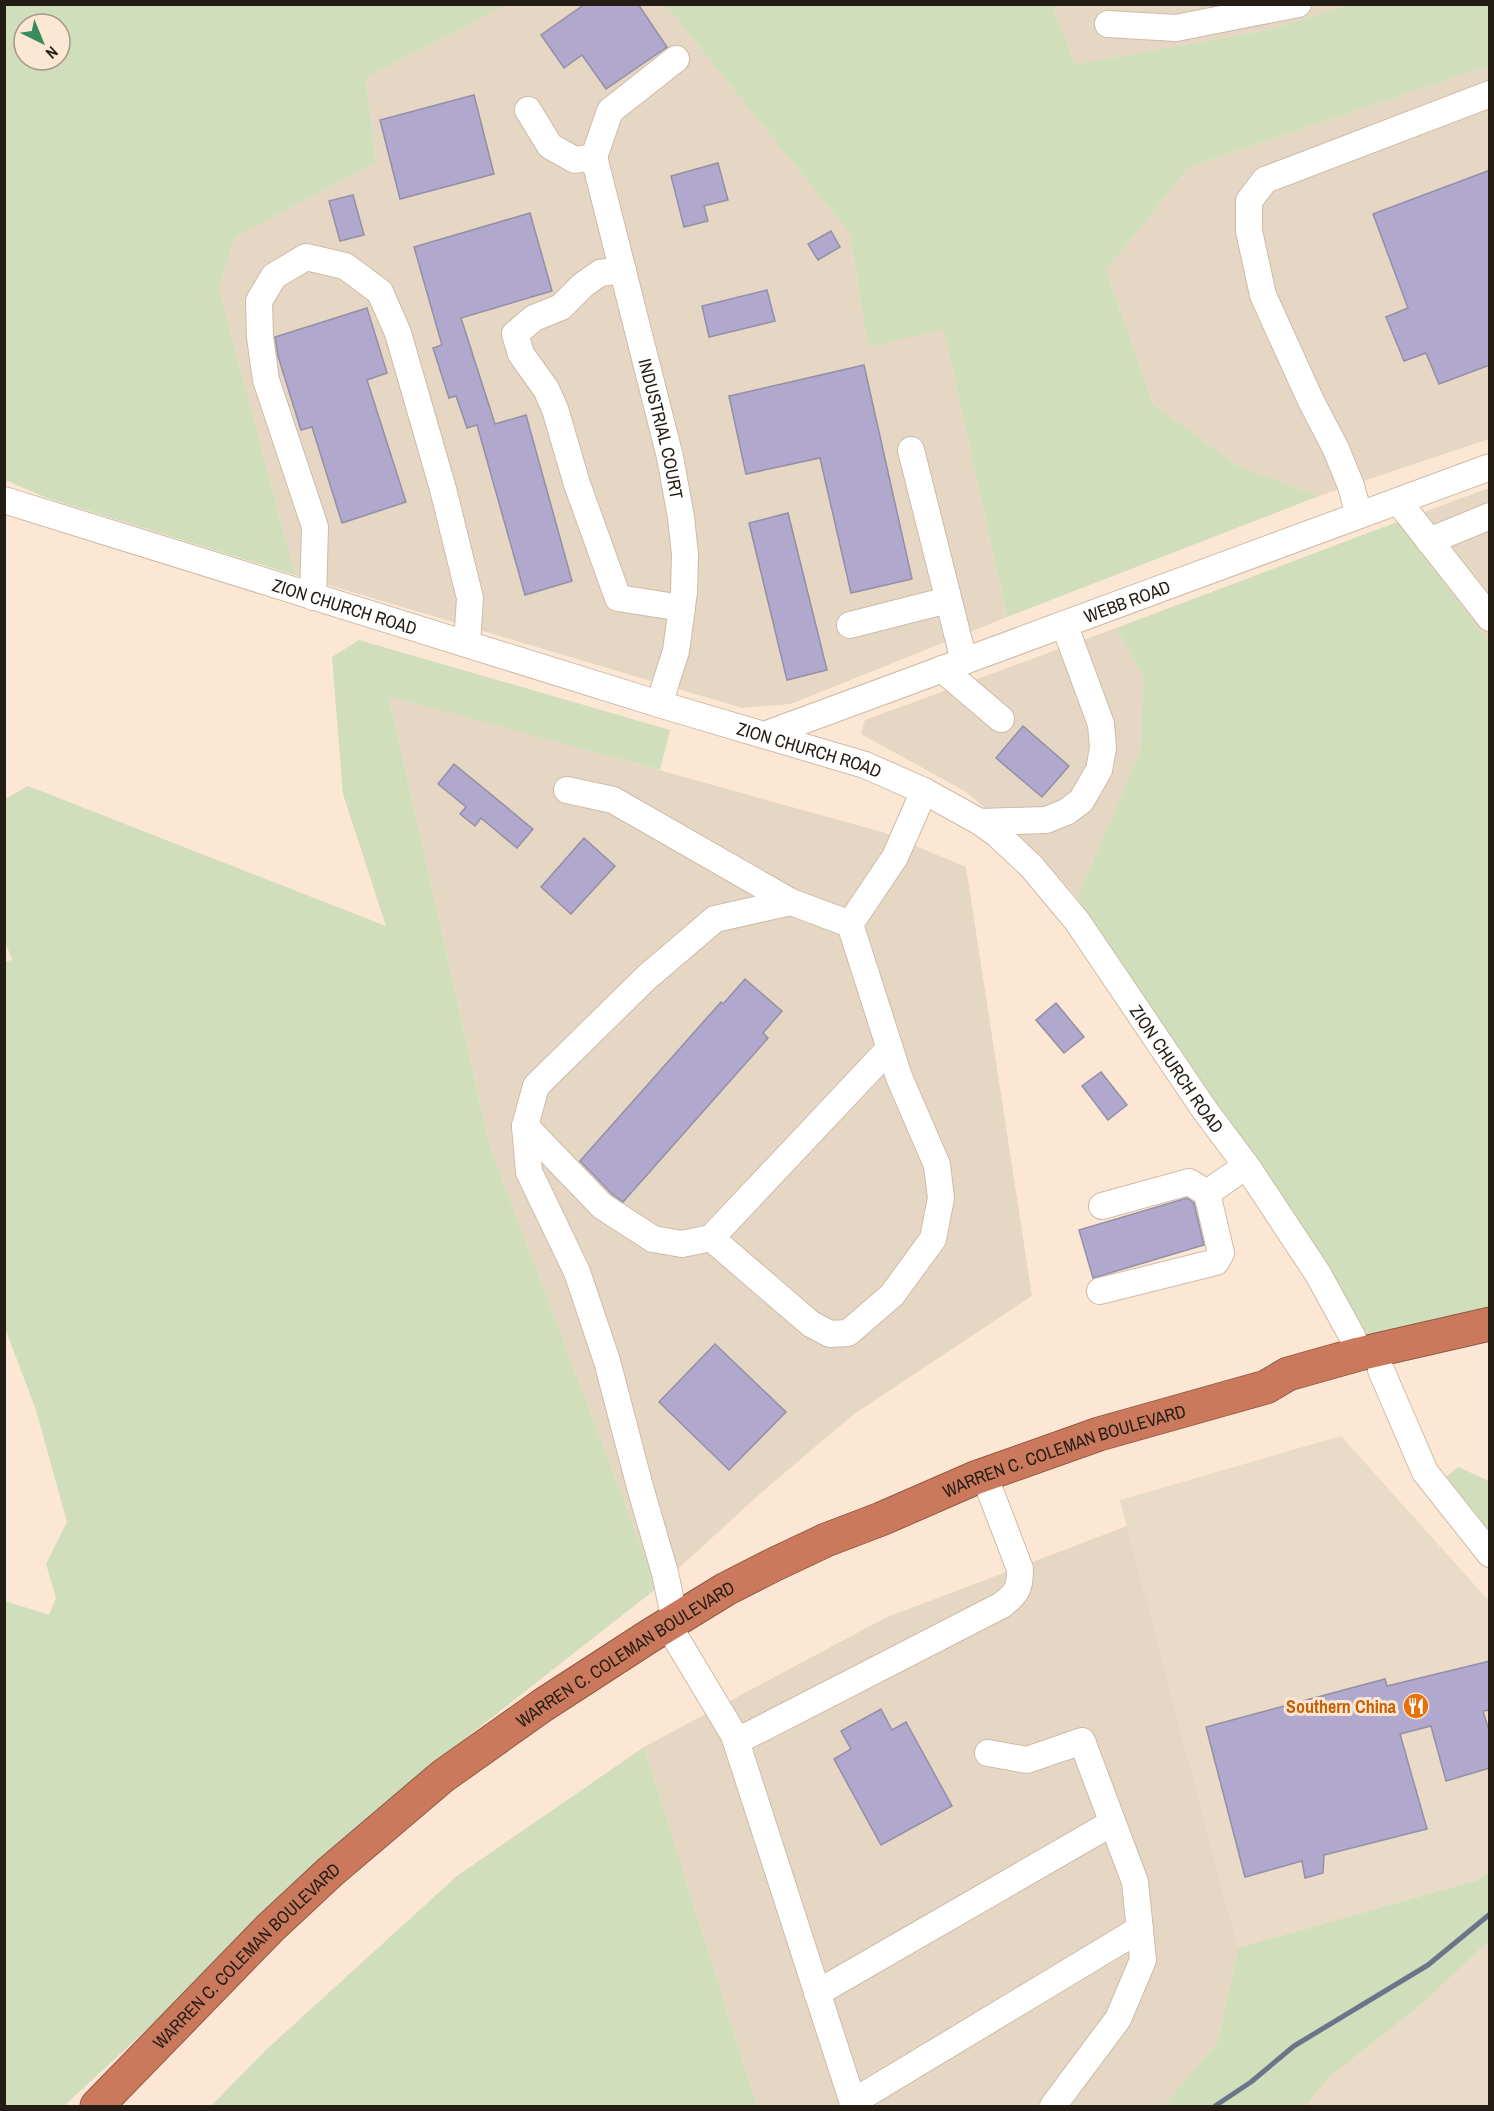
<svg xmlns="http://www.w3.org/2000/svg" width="1494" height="2111" font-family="'Archivo Narrow',sans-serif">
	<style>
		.commercial { fill: #e9dbc7 }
		.industrial { fill: #e6d7c5 }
		.green { fill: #d0debb; fill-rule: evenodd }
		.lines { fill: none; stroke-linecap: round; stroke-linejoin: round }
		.stream { stroke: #6a758a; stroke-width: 5 }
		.building { fill: #b0a8cd; stroke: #948fa6; stroke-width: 1.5 }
		.minor-casing { stroke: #cebba8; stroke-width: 28 }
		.highway-casing { stroke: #915944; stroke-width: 35 }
		.minor { stroke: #fff; stroke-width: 26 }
		.highway { stroke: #cb795c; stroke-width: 33 }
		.labels { text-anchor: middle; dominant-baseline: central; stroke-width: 6; stroke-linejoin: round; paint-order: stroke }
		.street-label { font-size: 18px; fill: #241d16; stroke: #fbe7d3 }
		.food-label { font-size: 18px; font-weight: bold; fill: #c56008; stroke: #fbe7d3; text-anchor: end }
	</style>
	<rect width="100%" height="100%" fill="#fbe7d3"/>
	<g class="commercial">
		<polygon points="1341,1436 1489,1601 1489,1871 1478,1880 1238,1948 1120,1500"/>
		<polygon points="1489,1941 1489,2106 1306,2106 1329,2077 1419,2006"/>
	</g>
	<g class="industrial">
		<polygon points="506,5 666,5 850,234 868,347 944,328 1007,617 791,704 742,708 295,575 219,288 235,237 376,163 366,78"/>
		<polygon points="1052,5 1350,5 1262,31 1075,64"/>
		<polygon points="1489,66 1489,439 1319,496 1238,466 1153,404 1106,270 1189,167"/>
		<polygon points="1489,488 1489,642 1397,522"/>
		<polygon points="1116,628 1143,676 1141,750 1077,898 1040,855 966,792 861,734 865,720"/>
		<polygon points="389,695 882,832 966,867 1032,1296 854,1414 762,1492 657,1588 490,1147"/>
		<polygon points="1127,1526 1238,1948 1218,2042 1163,2106 757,2106 644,1747 885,1618"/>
	</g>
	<g class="green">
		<path d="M4 5H506L366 78 376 163 235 237 219 288 295 575 47 498 5 480ZM24 24H60V60H24Z"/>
		<polygon points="666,5 1052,5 1075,64 1262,31 1350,5 1489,5 1489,66 1189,167 1106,270 1153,404 1238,466 1319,496 1007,617 944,329 868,347 850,234"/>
		<polygon points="1397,522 1489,642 1489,1311 1363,1342 1357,1316 1259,1165 1165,1034 1077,898 1141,750 1143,676 1116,628"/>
		<polygon points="359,640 670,730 660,770 389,696 490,1147 657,1588 440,1758 64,2106 5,2106 5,1601 49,1615 56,1598 46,1564 67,1522 36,1410 5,1328 4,962 12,960 5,941 5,799 28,786 386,926 343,794 332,657"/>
		<polygon points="1458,1467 1489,1481 1489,1531 1445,1478"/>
		<polygon points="644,1747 757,2106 211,2106 267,2049 457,1876"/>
		<polygon points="1489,1871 1489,1941 1419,2006 1329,2077 1306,2106 1163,2106 1218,2042 1238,1948 1478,1880"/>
	</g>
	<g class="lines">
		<polyline class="stream" points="1215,2106 1251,2082 1294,2046 1428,1965 1490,1914"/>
	</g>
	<g class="building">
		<polygon points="585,4 638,4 667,47 606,89 582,55 564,68 541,35"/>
		<polygon points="474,95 494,174 400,199 380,120"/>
		<polygon points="718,163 728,200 704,206 708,221 684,227 671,176"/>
		<polygon points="1490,170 1490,365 1439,384 1426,353 1404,361 1386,317 1408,308 1373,214"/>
		<polygon points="353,195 364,235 340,241 329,201"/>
		<polygon points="530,213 552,291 461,318 495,424 526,415 572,581 525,595 477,425 467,428 456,396 449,398 433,348 442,345 414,247"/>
		<polygon points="831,231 840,247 818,260 808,244"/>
		<polygon points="767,290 775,321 709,337 702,306"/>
		<polygon points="367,308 387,373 367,380 406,502 342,523 312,427 301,430 278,356 275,337"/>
		<polygon points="864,365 912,579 851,593 820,458 746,474 729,396"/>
		<polygon points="788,513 827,670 787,680 749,523"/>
		<polygon points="1023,726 1069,766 1042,797 996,758"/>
		<polygon points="454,764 533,829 517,848 481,818 475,826 460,814 466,807 438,784"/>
		<polygon points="584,838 615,866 571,914 541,887"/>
		<polygon points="745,979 782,1011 763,1033 768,1038 623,1202 612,1194 580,1161 721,1002 723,1004"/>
		<polygon points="1056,1003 1084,1037 1064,1053 1036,1020"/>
		<polygon points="1101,1072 1127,1105 1108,1120 1082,1086"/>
		<polygon points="1187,1198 1194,1203 1204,1245 1093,1278 1079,1230"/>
		<polygon points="715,1344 786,1412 729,1470 659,1402"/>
		<polygon points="1490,1661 1490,1710 1483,1711 1490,1734 1490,1768 1446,1781 1431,1726 1400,1734 1427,1829 1324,1855 1323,1873 1305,1878 1302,1861 1245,1877 1206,1727 1385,1679 1387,1686"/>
		<polygon points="881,1709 892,1730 906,1722 952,1806 881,1845 834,1759 851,1749 841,1731"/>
	</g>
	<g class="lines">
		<g class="minor-casing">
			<g id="minor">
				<polyline points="1108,24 1176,28 1298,4"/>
				<polyline points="528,110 550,146 575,160 594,157"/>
				<path id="s1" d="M594 157 670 457 681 517 685 555 684 592 676 651 659 704"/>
				<polyline points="594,157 610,111 676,59"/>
				<polyline points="623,270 600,273 583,285 561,307 534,318 515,334 521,354 546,389 555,409 577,484 618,598 682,608"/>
				<polyline points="911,450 964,661"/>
				<path id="s2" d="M4 500 659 704 865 765 924 791 980 822 997 834 1032 867 1077 921 1204 1109 1248 1168 1318 1274 1352 1336 1359 1354"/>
				<polyline points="1398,501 1490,618"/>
				<polyline points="1359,515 1351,486 1336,449 1311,401 1263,295 1249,231 1249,201 1265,180 1490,94"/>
				<polyline points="1429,541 1490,516"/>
				<polyline points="313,597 315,527 266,380 260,337 259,301 274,276 306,257 345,266 380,292 398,333 443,489 470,598 467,644"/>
				<polyline points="850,625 948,600"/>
				<polyline points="942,669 1001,719"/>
				<path id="s3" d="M764 735 1490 467"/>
				<polyline points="567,790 613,800 791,902"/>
				<polyline points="980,822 1046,820 1066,812 1081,801 1099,770 1103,748 1101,724 1064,624"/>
				<polyline points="890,1048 711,1238 811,1324 830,1334 848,1333 892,1295 933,1239 941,1198 937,1165 899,1077 850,924 895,857 924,791"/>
				<polyline points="525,1126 602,1206 653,1239 682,1244 711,1238"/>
				<polyline points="1102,1206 1189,1182 1207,1193"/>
				<polyline points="1100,1291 1216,1262 1221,1253 1207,1193 1246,1166"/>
				<polyline points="1381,1370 1425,1472 1490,1554"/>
				<polyline points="675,1621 665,1573 640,1487 607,1361 577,1272 529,1172 525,1126 536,1086 647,977 715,919 791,902 850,924"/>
				<path d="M668 1625 734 1735 745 1737 1002 1605C1017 1593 1020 1589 1020 1569L984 1475"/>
				<polyline points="734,1735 854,2106"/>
				<polyline points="988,1753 1027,1760 1082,1741 1135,1882 1143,1960 1118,2019 1053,2106"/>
				<polyline points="817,1993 1112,1823"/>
				<polyline points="853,2102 1140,1929"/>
			</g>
		</g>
		<g class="highway-casing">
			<g id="highway">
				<path id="s4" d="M97 2106 270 1928 330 1872 443 1776 543 1705 651 1635 726 1589 773 1565 826 1540 881 1519 975 1478 1099 1434 1266 1387 1288 1374 1359 1354 1490 1324"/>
			</g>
		</g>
		<use href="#minor" class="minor"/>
		<use href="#highway" class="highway"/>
	</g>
	<defs>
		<g id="restaurant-disc" transform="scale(1.35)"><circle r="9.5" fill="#e8710a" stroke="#fbe7d3"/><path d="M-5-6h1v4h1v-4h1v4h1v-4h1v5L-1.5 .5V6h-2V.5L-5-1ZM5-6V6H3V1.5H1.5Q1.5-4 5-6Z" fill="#fff"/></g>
	</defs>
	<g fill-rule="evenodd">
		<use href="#restaurant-disc" x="1416" y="1706"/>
	</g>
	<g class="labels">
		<g class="street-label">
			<text stroke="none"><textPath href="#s1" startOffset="280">INDUSTRIAL COURT</textPath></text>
			<text stroke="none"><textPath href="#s3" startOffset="387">WEBB ROAD</textPath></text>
			<text stroke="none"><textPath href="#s2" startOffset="357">ZION CHURCH ROAD</textPath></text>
			<text stroke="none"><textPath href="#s2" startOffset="843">ZION CHURCH ROAD</textPath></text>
			<text stroke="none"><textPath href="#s2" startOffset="1347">ZION CHURCH ROAD</textPath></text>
			<text stroke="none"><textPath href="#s4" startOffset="1184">WARREN C. COLEMAN BOULEVARD</textPath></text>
			<text stroke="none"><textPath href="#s4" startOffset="698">WARREN C. COLEMAN BOULEVARD</textPath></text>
			<text stroke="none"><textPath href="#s4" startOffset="212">WARREN C. COLEMAN BOULEVARD</textPath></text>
		</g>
		<g class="food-label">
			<text x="1396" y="1706">Southern China</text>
		</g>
	</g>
	<rect width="1494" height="2111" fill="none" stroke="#241d16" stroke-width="12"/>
	<g transform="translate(42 42) rotate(137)"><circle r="28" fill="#fbe7d3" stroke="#a59687" stroke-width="1.5"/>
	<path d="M0-4.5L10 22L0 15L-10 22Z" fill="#378b5d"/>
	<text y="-9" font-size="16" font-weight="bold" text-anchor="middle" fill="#241d16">N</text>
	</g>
</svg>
